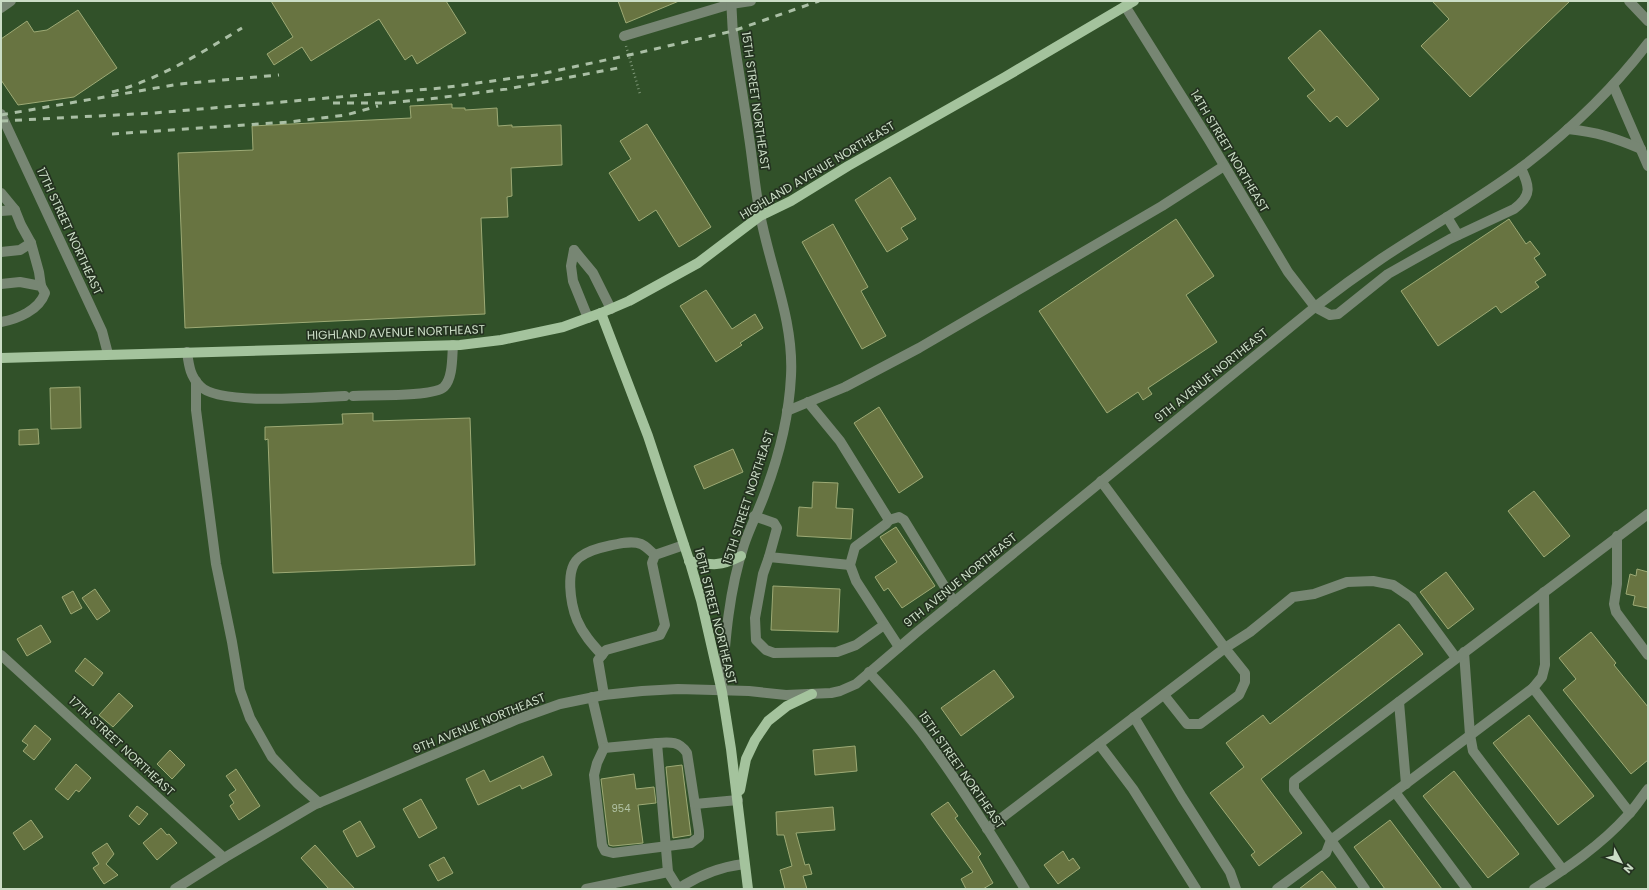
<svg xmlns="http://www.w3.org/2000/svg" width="1649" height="890" font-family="Poppins,sans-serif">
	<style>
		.building { fill: #687441; stroke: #9daa75 }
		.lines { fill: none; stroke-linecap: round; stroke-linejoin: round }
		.path { stroke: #7d9676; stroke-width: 2.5; stroke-dasharray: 1 3; stroke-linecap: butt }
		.minor { stroke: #778673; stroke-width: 10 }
		.major { stroke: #a4c39d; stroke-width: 10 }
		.rail { stroke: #aabfa5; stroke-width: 3; stroke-dasharray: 7 7; stroke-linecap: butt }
		.labels { text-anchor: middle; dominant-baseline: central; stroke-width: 3.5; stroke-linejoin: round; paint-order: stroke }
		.number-label { font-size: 10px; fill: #b2c3a5 }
		.street-label { font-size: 12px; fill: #cbddc6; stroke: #243220 }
	</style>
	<rect width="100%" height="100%" fill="#315129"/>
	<g class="building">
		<polygon points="271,1 446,1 466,33 417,64 412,55 405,60 379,19 311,61 302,47 274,65 267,54 293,37"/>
		<polygon points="618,1 679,1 626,23"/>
		<polygon points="1432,1 1570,1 1470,97 1421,46 1449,19"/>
		<polygon points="78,10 117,68 74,97 18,105 1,80 1,39 27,21 34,32 47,30"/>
		<polygon points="1320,30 1379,99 1347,127 1337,116 1330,122 1307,96 1315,90 1288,58"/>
		<polygon points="452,104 452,108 465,108 465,110 497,108 498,126 512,125 512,127 561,125 562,165 511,168 512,196 507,197 508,217 481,218 485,314 185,328 178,153 253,150 252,126 411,118 410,106"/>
		<polygon points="647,124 711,227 679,247 656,210 639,221 609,173 631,159 620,141"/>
		<polygon points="890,177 916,219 901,228 908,239 887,252 855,200"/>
		<polygon points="1176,219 1214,276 1186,295 1217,342 1148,388 1152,394 1143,400 1138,392 1107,413 1039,311"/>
		<polygon points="1509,219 1526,244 1530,241 1540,254 1534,258 1546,275 1535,282 1539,287 1501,313 1496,306 1438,346 1401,291"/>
		<polygon points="833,224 868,287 861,291 886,336 862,349 802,242"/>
		<polygon points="706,290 732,329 755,314 763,328 740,343 742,345 716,362 680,306"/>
		<polygon points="80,387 81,428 51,429 50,388"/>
		<polygon points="879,407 923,477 899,493 854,423"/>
		<polygon points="373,413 373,421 470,418 475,565 273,573 268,439 265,440 265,427 343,424 342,414"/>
		<polygon points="38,429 39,444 19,445 19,430"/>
		<polygon points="733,449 743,472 704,489 694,466"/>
		<polygon points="813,482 838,483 836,508 853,509 851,539 797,536 799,507 812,508"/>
		<polygon points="1534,491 1570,536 1544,557 1508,511"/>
		<polygon points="896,527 935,586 902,608 888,588 884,591 875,577 897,562 880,537"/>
		<polygon points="1637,569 1648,572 1648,608 1633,605 1635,596 1626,594 1630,574 1636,576"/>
		<polygon points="1446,572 1474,609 1448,629 1420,592"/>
		<polygon points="773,586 840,589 838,632 771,630"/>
		<polygon points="95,589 110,611 97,620 82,598"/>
		<polygon points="73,591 82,608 71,614 62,597"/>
		<polygon points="1399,624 1423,654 1261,779 1302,833 1259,866 1251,855 1255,852 1210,793 1244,767 1226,743 1263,715 1270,724"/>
		<polygon points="41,625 51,642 27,656 17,639"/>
		<polygon points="1591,632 1616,663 1614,665 1648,707 1648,760 1631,774 1563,690 1576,679 1559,658"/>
		<polygon points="85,658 103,673 93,686 75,671"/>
		<polygon points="994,670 1014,697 961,736 941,708"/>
		<polygon points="119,693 133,706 113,727 99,715"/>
		<polygon points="1529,715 1594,796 1558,825 1493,743"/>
		<polygon points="35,725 51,739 34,760 23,751 28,745 22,741"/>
		<polygon points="855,746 857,771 815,775 813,750"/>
		<polygon points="170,750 185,765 172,779 157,764"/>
		<polygon points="543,756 552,775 522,789 520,785 478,805 466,779 484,770 490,782"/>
		<polygon points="76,764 91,778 79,792 76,790 68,800 55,789"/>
		<polygon points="682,765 691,835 673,838 666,767"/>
		<polygon points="236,769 260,806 239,820 230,806 234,803 229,795 236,790 226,776"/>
		<polygon points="1454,771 1519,854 1488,878 1423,796"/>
		<polygon points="634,774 636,789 654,787 656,803 638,805 643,843 613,846 609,845 601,779"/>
		<polygon points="421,799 437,828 419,838 403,809"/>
		<polygon points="948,802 958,816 955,818 981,854 978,857 993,883 983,889 966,889 961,879 973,872 931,814"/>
		<polygon points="137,806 148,814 139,825 129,816"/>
		<polygon points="833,807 835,830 796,833 805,865 809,864 812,874 803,876 807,889 785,889 780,870 792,866 784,835 777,835 776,812"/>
		<polygon points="31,820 43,837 24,850 13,833"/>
		<polygon points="1390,820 1442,889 1385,889 1354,847"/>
		<polygon points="360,821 375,847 357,857 343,831"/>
		<polygon points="161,828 167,835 169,834 177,843 157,860 143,843"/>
		<polygon points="107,843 114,854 106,864 118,875 104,884 93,868 99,864 92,853"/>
		<polygon points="315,845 340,873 355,889 329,889 301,858"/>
		<polygon points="1063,851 1069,861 1073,858 1080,868 1058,884 1044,865"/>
		<polygon points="444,857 453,873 438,881 429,865"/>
		<polygon points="1322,871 1337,889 1299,889"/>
	</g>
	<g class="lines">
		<polyline class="path" points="626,46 640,94"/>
		<g class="minor">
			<polyline points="1629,1 1648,21"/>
			<path d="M1125 6 1209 140 1288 272 1315 307 1330 315 1338 314 1388 274 1450 239 1514 209C1533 195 1529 186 1521 168"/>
			<polyline points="1,8 11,1"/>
			<polyline points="624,36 731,4 751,1"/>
			<polyline points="1613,85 1648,166"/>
			<polyline points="1,114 102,331 108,354"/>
			<path d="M1568 129C1597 132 1615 138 1641 149"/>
			<polyline points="1,193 15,210 21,225 31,243 39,272 41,286"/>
			<polyline points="1,211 15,210"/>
			<polyline points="1447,217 1458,235"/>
			<polyline points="574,250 571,266 573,281 588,318"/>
			<polyline points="574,250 593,273 611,309"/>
			<polyline points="1,252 20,250 31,243"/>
			<path d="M1 284 20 282 41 286 45 293C39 310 18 319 1 322"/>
			<path d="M187 352C189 366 190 376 200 386 218 406 317 397 345 396"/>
			<polyline points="196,381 196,410 216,564 232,642 240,690 250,718 272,757 298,784 319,803"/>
			<path d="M353 396C370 395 434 397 444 387 453 378 452 357 453 345"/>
			<polyline points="808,402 840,441 889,520 886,524 855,547 850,565 856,581 899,647"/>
			<polyline points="787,411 845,387 919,348 1162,206 1224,166"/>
			<polyline points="754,516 774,523 777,528 769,557 850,565"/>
			<polyline points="889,520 899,517 904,520 954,602"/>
			<polyline points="1617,536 1617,584 1614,604 1616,612 1648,655"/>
			<polyline points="769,557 763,574 755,618 756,640 766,650 774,653 837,652 856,645 884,625"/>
			<polyline points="1464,652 1470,735 1473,751 1563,870"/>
			<polyline points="1,655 224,858"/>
			<path d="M602 655C592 644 583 634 577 620 571 605 564 568 580 557 588 551 598 548 608 546 618 544 631 540 641 544 646 546 651 552 655 555"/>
			<path d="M869 672C890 695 912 718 930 744 964 790 995 840 1025 889"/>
			<path d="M722 688C725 640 729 590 744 545 750 527 759 510 765 493 779 456 789 416 791 376 794 320 770 268 760 214 755 189 753 163 749 137 744 102 738 68 733 33 732 22 732 11 731 1"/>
			<polyline points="1533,688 1630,813"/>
			<polyline points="604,695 598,660 606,650 660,635 665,625 652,563 655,555 684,545"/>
			<polyline points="1164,695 1187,724 1200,724 1239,695 1245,682 1245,673 1225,648 1250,632 1293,597 1314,594 1347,582 1373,581 1393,585 1412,598 1456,658"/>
			<polyline points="592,697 604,748 657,743 668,872 678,888"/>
			<polyline points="1399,702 1406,784"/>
			<polyline points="1134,717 1182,797 1230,872 1236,889"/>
			<polyline points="1099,744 1133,789 1196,889"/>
			<path d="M604 748 597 763 594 775 602 845 605 851 613 853 691 843 699 837V831L687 753C679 741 670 742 657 743"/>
			<polyline points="1395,792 1467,889"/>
			<polyline points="695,804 738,800"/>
			<polyline points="987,829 1225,648 1101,481"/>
			<path d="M175 889 224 858 314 805 518 719 560 704 604 695 642 691 678 689 749 691 786 695 831 693 840 691 856 684 917 632 1315 307C1337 290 1359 274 1381 259 1429 227 1480 199 1526 164 1571 129 1613 89 1648 43"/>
			<polyline points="586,889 668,872"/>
			<path d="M678 889C699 875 719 867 744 864"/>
			<polyline points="1277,889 1326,853 1331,840 1294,790 1294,781 1648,514"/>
			<polyline points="1365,889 1331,840 1533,688 1542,677 1545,665 1544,592"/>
			<path d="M1534 889C1567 868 1601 845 1627 816 1635 808 1641 798 1648 789"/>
		</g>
		<g class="major">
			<polyline points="601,313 648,436 691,566 701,600 722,692 731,749 748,889"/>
			<polyline points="1,358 460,345 501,340 563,327 601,313 629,301 698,263 760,216 791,201 848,166 1005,77 1134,1"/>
			<path d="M689 561C712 565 719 567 741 556"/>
			<polyline points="740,790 746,759 755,740 768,721 787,706 812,694"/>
		</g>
		<g class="rail">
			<path d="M112 92C160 79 201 53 242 28"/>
			<polyline points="333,103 389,103 437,98 507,89 618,68"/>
			<polyline points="1,115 179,84 279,75"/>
			<polyline points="1,121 154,113 282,102 441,88 536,75 629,55 733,31 819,1"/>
			<polyline points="112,134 289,122 346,115 378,106"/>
		</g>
	</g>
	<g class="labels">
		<g class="number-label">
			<text x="621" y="808">954</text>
		</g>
		<g class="street-label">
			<text transform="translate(756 101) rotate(82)">15TH STREET NORTHEAST</text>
			<text transform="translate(1230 151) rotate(59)">14TH STREET NORTHEAST</text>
			<text transform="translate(817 170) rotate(-31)">HIGHLAND AVENUE NORTHEAST</text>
			<text transform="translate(70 231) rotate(65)">17TH STREET NORTHEAST</text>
			<text transform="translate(396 332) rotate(-2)">HIGHLAND AVENUE NORTHEAST</text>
			<text transform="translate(1211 375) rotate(-39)">9TH AVENUE NORTHEAST</text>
			<text transform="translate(748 497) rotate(-72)">15TH STREET NORTHEAST</text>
			<text transform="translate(960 580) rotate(-39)">9TH AVENUE NORTHEAST</text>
			<text transform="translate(716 616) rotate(76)">16TH STREET NORTHEAST</text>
			<text transform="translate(479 723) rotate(-22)">9TH AVENUE NORTHEAST</text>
			<text transform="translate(122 746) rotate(43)">17TH STREET NORTHEAST</text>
			<text transform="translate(962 770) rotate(55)">15TH STREET NORTHEAST</text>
		</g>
	</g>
	<rect width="1649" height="890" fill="none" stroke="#cbddc6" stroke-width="4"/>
	<g transform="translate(1621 862) rotate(131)" stroke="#243220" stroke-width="3" paint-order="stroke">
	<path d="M0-3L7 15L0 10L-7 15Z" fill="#cbddc6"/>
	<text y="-6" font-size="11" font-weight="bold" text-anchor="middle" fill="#cbddc6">N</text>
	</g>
</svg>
